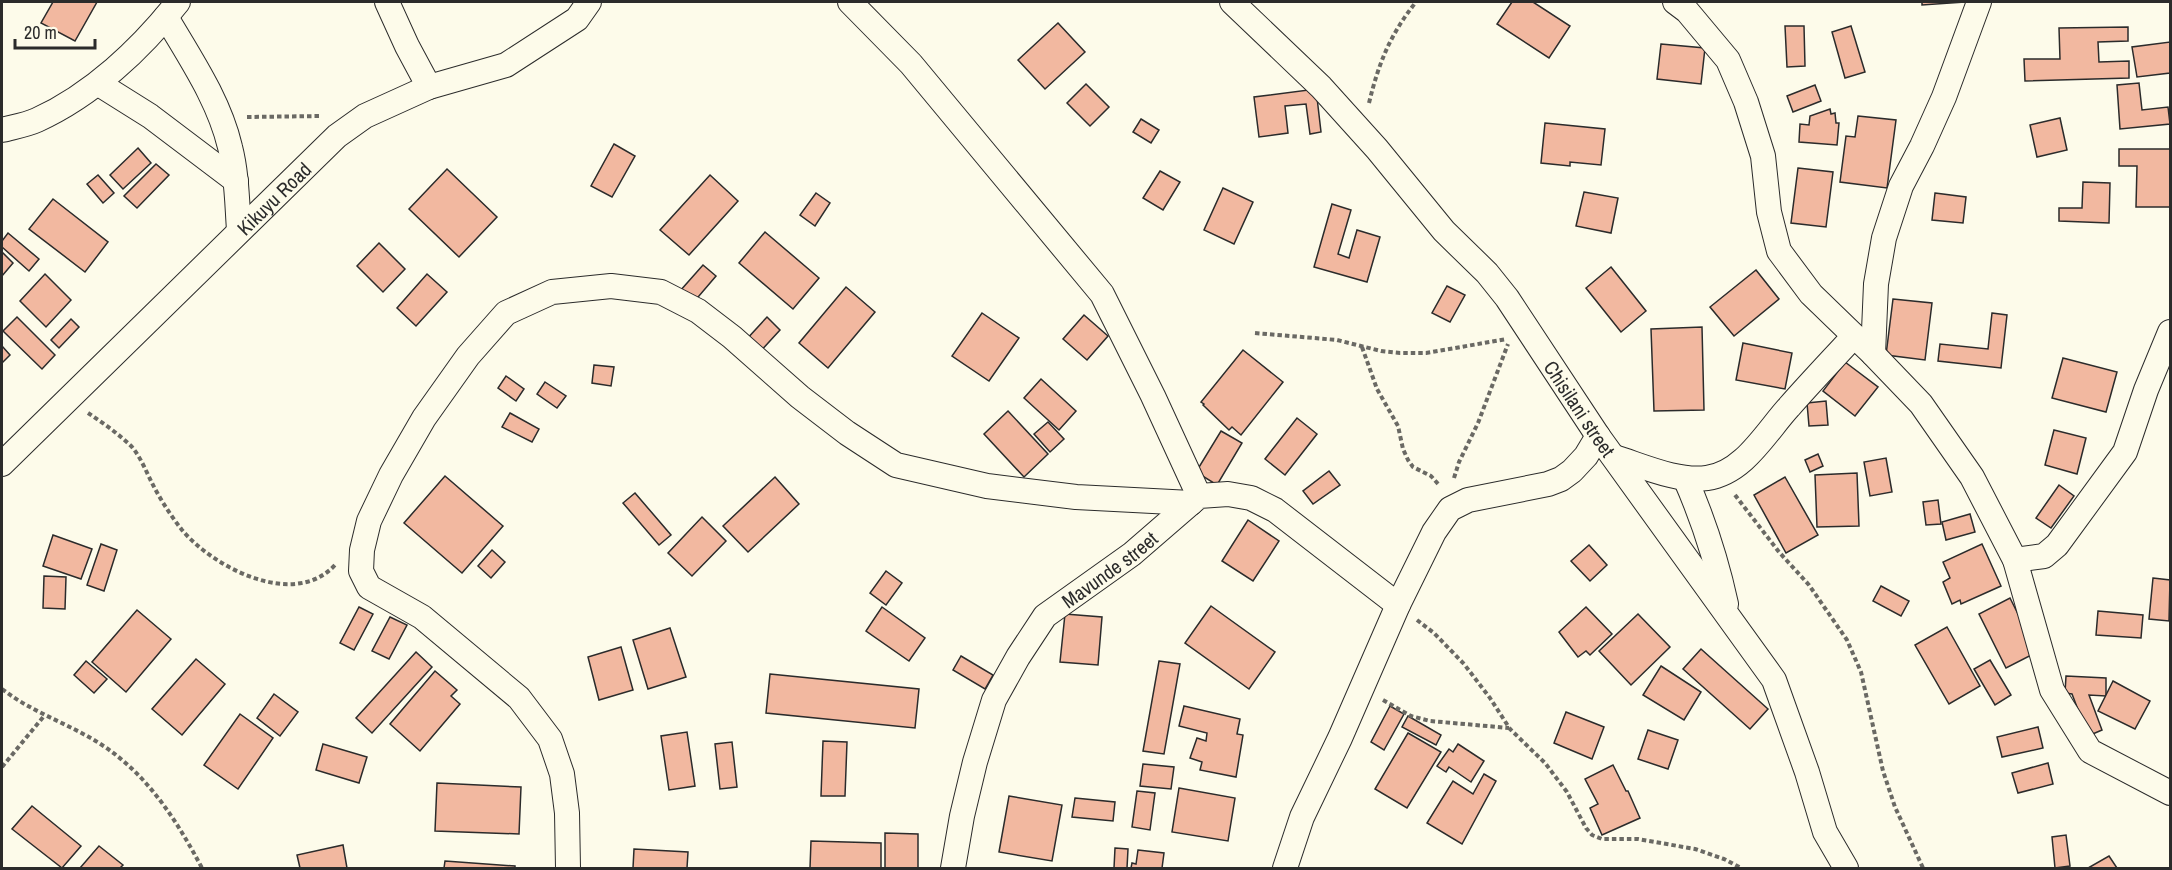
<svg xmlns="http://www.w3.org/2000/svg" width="2172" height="870" font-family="'Archivo Narrow',sans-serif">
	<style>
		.building { fill: #f2b8a0; stroke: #2b2b2b; stroke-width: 1.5 }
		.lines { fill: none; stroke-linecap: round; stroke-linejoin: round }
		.minor-casing { stroke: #2b2b2b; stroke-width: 26 }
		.path { stroke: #6a6964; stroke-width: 4; stroke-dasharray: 4.5 3; stroke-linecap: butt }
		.minor { stroke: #fdfbea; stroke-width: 24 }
		.labels { text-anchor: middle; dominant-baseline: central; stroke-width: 4.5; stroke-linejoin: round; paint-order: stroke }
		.street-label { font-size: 20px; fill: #2b2b2b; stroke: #fdfbea }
	</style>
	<rect width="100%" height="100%" fill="#fdfbea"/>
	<g class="building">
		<polygon points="53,2 97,2 75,41 41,23"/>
		<polygon points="1512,2 1533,2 1570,26 1549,58 1497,24"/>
		<polygon points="1922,2 1965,2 1922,5"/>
		<polygon points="1058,23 1085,52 1045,89 1018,60"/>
		<polygon points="1785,26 1804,26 1805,66 1787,67"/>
		<polygon points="1851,26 1865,72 1845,78 1832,32"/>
		<polygon points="2128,27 2128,41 2098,42 2099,62 2129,61 2129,78 2025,81 2024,59 2060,59 2059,28"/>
		<polygon points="2170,42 2170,73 2137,77 2132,47"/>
		<polygon points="1661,44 1705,48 1701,84 1657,79"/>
		<polygon points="2139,83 2142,110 2168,107 2170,124 2120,129 2117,85"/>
		<polygon points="1086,84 1109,107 1090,126 1067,103"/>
		<polygon points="1815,85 1821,101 1793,112 1787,96"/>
		<polygon points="1316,89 1321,132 1310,134 1306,104 1285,106 1288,133 1259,137 1254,97"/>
		<polygon points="1830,109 1831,114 1835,113 1836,123 1839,123 1837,145 1799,142 1800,124 1809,125 1810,116"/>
		<polygon points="1858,116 1896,120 1887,188 1840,182 1846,136 1855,137"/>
		<polygon points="2060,118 2067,150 2037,157 2030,125"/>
		<polygon points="1141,119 1159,130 1151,143 1133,132"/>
		<polygon points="1545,123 1605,129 1601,165 1570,162 1570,166 1541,163"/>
		<polygon points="614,144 635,156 612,197 591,186"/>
		<polygon points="138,148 151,163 123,189 110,175"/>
		<polygon points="2119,149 2170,149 2170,207 2136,207 2137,166 2119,166"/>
		<polygon points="156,164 169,175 137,208 124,196"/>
		<polygon points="1798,168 1833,172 1826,227 1791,223"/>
		<polygon points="447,169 497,217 459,257 409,209"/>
		<polygon points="1160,171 1180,182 1163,210 1143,198"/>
		<polygon points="98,175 114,193 103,203 87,184"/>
		<polygon points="710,175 738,201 689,255 660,230"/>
		<polygon points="2083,182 2110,183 2109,223 2059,221 2059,208 2082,208"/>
		<polygon points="1223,188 1253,202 1234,244 1204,230"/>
		<polygon points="1584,192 1618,198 1611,233 1576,226"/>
		<polygon points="816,193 830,203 815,226 800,215"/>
		<polygon points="1935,193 1966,197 1963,223 1932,220"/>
		<polygon points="53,199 108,242 85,272 29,229"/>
		<polygon points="1332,204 1351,210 1338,254 1349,258 1357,230 1380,237 1367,282 1314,267"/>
		<polygon points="765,232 819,278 793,309 739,263"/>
		<polygon points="8,233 39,259 29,271 2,247 2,241"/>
		<polygon points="379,243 405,269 383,292 357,266"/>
		<polygon points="2,252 13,263 2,276"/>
		<polygon points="703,265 716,276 693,303 680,291"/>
		<polygon points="1611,267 1646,311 1621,332 1586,288"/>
		<polygon points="1756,270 1779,299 1734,336 1710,307"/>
		<polygon points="45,274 71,300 46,327 20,301"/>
		<polygon points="427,274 447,292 416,326 397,308"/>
		<polygon points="1447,286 1465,295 1450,322 1432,313"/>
		<polygon points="846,287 875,312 828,368 799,343"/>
		<polygon points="1893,299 1932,303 1925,360 1886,355"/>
		<polygon points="982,313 1019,338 989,381 952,356"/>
		<polygon points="1992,313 2007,315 2001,368 1938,361 1940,344 1988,349"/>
		<polygon points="1084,315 1108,336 1087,360 1063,339"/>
		<polygon points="17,317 55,355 42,369 3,331"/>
		<polygon points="767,317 780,330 759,353 745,341"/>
		<polygon points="71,319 79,327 59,348 51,340"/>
		<polygon points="1702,327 1704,410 1654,411 1651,329"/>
		<polygon points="1743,343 1792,353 1785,389 1736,380"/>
		<polygon points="2,346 10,355 2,363"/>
		<polygon points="1243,350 1283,382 1241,435 1232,427 1229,430 1203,405 1204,404 1201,402"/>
		<polygon points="2063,358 2117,372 2106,412 2052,398"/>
		<polygon points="1845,362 1878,387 1855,416 1823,391"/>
		<polygon points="594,365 614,367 611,386 592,383"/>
		<polygon points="506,376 524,389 516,401 498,388"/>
		<polygon points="1041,379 1076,411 1059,430 1024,398"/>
		<polygon points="545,382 566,396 557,408 537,394"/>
		<polygon points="1826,401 1828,425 1809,426 1807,403"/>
		<polygon points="1008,411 1048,454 1024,477 984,434"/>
		<polygon points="510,413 539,429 532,442 502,427"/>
		<polygon points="1297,418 1317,434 1285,475 1265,459"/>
		<polygon points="1048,422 1064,439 1050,452 1034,434"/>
		<polygon points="2054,430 2086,438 2077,474 2045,465"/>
		<polygon points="1221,431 1242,443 1217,485 1196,472"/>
		<polygon points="1818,454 1823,466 1810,472 1805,460"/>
		<polygon points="1886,458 1892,492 1870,496 1864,462"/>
		<polygon points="1329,471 1340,485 1313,504 1303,491"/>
		<polygon points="1857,473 1859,526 1817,527 1815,475"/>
		<polygon points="445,476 503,526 462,573 404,523"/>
		<polygon points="775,477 799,504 748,552 723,526"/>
		<polygon points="1785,477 1818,535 1786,553 1754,495"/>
		<polygon points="2059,485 2074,496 2051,528 2036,518"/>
		<polygon points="635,493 671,535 659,545 623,503"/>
		<polygon points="1938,500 1941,524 1926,525 1923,502"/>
		<polygon points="1970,514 1975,532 1946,540 1942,522"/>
		<polygon points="702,517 726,541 692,576 668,553"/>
		<polygon points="1248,520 1279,541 1253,581 1222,561"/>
		<polygon points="53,535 92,549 81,579 43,566"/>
		<polygon points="101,544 117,550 104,591 87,585"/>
		<polygon points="1982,544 2001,586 1961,604 1960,600 1952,604 1943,582 1950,578 1943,562"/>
		<polygon points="1589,545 1607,565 1590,581 1571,561"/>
		<polygon points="492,550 505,562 491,578 478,566"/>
		<polygon points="886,571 902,583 886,605 870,593"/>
		<polygon points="44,576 66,577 65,609 43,608"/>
		<polygon points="2153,578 2170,580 2169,621 2149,619"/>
		<polygon points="1881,586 1909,601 1901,616 1873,601"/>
		<polygon points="2010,598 2037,652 2006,668 1979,614"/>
		<polygon points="1211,606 1275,652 1249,689 1185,643"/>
		<polygon points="359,607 373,614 354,650 340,643"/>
		<polygon points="882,607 925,638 909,661 866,631"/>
		<polygon points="1586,607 1612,634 1590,655 1586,651 1578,657 1559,632"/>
		<polygon points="137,610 171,639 126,692 92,662"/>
		<polygon points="2098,611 2143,615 2141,638 2096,635"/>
		<polygon points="1065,614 1102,617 1098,665 1060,662"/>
		<polygon points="1638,614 1670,647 1631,685 1599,651"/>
		<polygon points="390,617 407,625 389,659 372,651"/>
		<polygon points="1947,627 1980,686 1949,704 1915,645"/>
		<polygon points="670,628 686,677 648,689 633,640"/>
		<polygon points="621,647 633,690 599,700 588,657"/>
		<polygon points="1701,649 1768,709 1750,729 1683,669"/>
		<polygon points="416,652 432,667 372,733 356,718"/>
		<polygon points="961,656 993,675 985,689 953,670"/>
		<polygon points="196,659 225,684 182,735 152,709"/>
		<polygon points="1990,660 2011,695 1995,705 1974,669"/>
		<polygon points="86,661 107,679 94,693 74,675"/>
		<polygon points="1159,661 1180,664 1164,754 1143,751"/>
		<polygon points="1661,666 1701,692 1684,720 1643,695"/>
		<polygon points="435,671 457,690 451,696 460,704 420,751 390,724"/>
		<polygon points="770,674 919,689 915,728 766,713"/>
		<polygon points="2066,676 2106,678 2106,696 2089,695 2102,730 2088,736 2072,694 2065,693"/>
		<polygon points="2113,681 2150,701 2135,729 2098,711"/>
		<polygon points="274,694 298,712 280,736 257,718"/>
		<polygon points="1184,706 1240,719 1237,734 1243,735 1236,777 1200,770 1202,762 1190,758 1197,738 1206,741 1207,733 1179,726"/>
		<polygon points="1390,706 1404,714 1384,750 1371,742"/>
		<polygon points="1566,712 1604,727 1592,759 1554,743"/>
		<polygon points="240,714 273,738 238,789 204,765"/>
		<polygon points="1408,716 1441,735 1436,745 1402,727"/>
		<polygon points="2038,727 2043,748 2002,757 1997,737"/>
		<polygon points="1648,730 1678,740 1668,769 1638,759"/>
		<polygon points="687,732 695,786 669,790 661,736"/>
		<polygon points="1408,733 1441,752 1407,808 1375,789"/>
		<polygon points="823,741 847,742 845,796 821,796"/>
		<polygon points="732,742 737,787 720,789 715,744"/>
		<polygon points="323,744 367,757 359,783 316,770"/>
		<polygon points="1458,744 1484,761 1471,782 1449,767 1446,772 1437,766 1449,749 1453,752"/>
		<polygon points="2048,763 2053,784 2018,793 2012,773"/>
		<polygon points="1143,764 1174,767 1171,789 1140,786"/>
		<polygon points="1613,765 1626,791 1628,791 1640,818 1602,835 1590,808 1598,804 1585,779"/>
		<polygon points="1484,774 1496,781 1462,844 1427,823 1453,781 1473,794"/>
		<polygon points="437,783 521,787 519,834 435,831"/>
		<polygon points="1179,788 1235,798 1228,841 1172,832"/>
		<polygon points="1137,791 1155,793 1150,830 1132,827"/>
		<polygon points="1009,796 1062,805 1052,861 999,852"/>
		<polygon points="1075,798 1115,802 1113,821 1072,817"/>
		<polygon points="32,806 81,846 62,868 12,829"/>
		<polygon points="885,833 918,834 918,868 885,868"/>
		<polygon points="2066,835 2070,866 2055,868 2052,837"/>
		<polygon points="811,841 881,843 881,868 810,868"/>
		<polygon points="343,845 347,868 300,868 297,855"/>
		<polygon points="99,846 123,865 120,868 80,868"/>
		<polygon points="1115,848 1128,849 1127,868 1114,868"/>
		<polygon points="634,849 688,852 687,868 633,868"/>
		<polygon points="1138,850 1164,853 1162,868 1131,868 1132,863 1136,864"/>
		<polygon points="2109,856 2117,868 2088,868"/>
		<polygon points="445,861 515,866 515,868 444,868"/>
	</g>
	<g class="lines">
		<g class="minor-casing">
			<g id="minor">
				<polyline points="387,2 407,46 429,87"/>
				<polyline points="850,2 911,64 1102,294 1153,396 1199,496"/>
				<path id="s1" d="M1232 2 1321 87 1377 149 1444 231 1487 273 1507 298 1598 436 1774 680 1807 772 1825 832 1846 868"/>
				<polyline points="1675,2 1687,11 1728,60 1746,102 1763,156 1769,212 1779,251 1811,294 1873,354 1921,404 1972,477 2015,560 2052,690 2090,751 2170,793"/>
				<path d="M166 17C190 58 219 100 230 147 237 174 237 203 239 230"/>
				<polyline points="99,84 150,116 236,181"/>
				<path d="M2 130C13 127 26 125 37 120 92 95 141 49 178 2"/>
				<polyline points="1873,354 1876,284 1884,238 1901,186 1922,146 1944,97 1979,2"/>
				<path d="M1614 457C1643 466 1677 482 1707 478 1744 473 1766 432 1789 407 1810 383 1832 360 1854 336"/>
				<path id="s2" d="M2 464 337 136 365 116 429 87 506 65 577 19 589 2"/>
				<path d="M1685 478C1704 521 1716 558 1726 604"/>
				<polyline points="2015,560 2044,556 2057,545 2125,452 2146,390 2170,332"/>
				<polyline points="568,868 567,813 562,774 550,739 519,698 422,617 369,587 361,571 362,550 369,521 391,475 424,418 468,356 506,313 552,292 611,286 661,292 698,311 732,337 800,397 847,433 896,465 987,486 1076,497 1191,503"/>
				<path id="s3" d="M953 868 962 816 975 762 994 700 1018 657 1045 616 1132 554 1199 496 1228 494 1251 498 1275 510 1398 605"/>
				<polyline points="1285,868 1302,817 1340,738 1398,605 1434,532 1450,509 1468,500 1548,484 1561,479 1572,471 1586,456 1598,436"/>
			</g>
		</g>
		<g class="path">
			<path d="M1369 103C1379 62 1390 35 1416 2"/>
			<polyline points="247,117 321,116"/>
			<polyline points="1255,333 1337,340 1381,351 1400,353 1426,353 1507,339"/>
			<polyline points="1362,347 1377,389 1398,426 1403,449 1408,460 1413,467 1431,476 1440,486"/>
			<path d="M88 413C103 423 119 434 132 447 141 458 146 471 152 483 160 499 171 516 182 530 214 568 295 610 336 564"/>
			<polyline points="1454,478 1459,462 1478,423 1508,344"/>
			<polyline points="1735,495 1779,552 1809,585 1847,640 1861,672 1883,771 1895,807 1923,868"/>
			<polyline points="1417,620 1434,633 1464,664 1490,698 1510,729 1545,763 1567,792 1586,828 1592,835 1602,839 1638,839 1695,849 1724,859 1741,868"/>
			<path d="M2 689C33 713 70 724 102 745 148 775 177 821 202 868"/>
			<polyline points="1383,700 1411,716 1430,721 1509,728"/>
			<polyline points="2,767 44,716"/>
		</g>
		<use href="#minor" class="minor"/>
	</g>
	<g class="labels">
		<g class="street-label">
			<text stroke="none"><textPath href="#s2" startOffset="380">Kikuyu Road</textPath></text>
			<text stroke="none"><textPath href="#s1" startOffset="537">Chisilani street</textPath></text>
			<text stroke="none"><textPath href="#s3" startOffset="351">Mavunde street</textPath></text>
		</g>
	</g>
	<rect width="2172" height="870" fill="none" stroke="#2b2b2b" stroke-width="6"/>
	<path d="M15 39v9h80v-9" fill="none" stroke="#2b2b2b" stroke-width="3"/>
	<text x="24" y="39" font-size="18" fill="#2b2b2b" stroke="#fdfbea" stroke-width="4.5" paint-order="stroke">20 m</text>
</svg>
